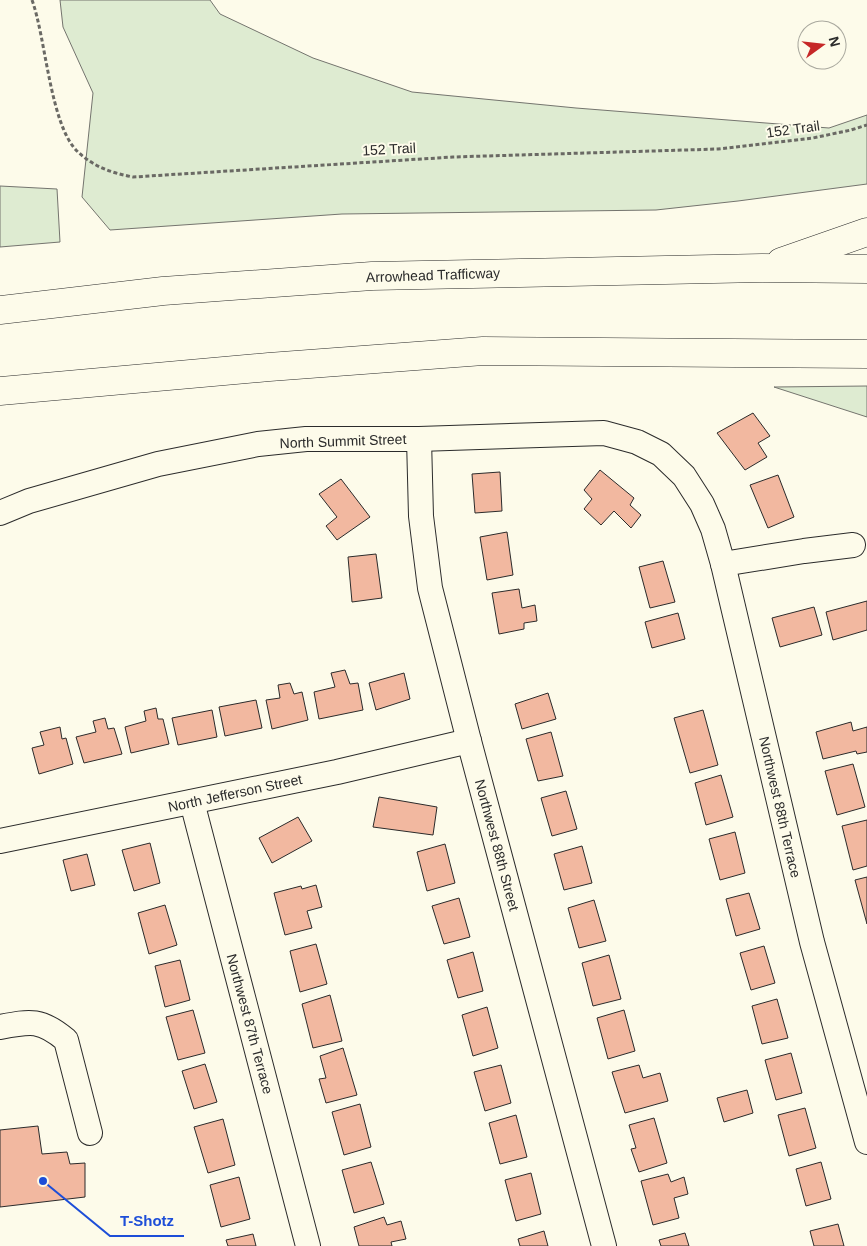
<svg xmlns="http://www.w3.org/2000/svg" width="867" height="1246" font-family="Helvetica,sans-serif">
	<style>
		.green { fill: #deebd1; stroke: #74746e }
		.building { fill: #f2b8a0; stroke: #2b2b2b }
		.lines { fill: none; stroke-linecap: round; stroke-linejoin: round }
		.minor-casing { stroke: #2b2b2b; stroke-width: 26 }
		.highway-casing { stroke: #2b2b2b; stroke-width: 29 }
		.path { stroke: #6a6964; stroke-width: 3; stroke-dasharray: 4 2.5; stroke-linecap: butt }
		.minor { stroke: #fdfbea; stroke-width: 24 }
		.highway { stroke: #fdfbea; stroke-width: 28 }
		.labels { text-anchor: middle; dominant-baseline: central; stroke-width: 4; stroke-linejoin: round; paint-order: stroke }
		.street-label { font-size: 14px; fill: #2b2b2b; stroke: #fdfbea }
		.leader { fill: none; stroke: #1d4ed8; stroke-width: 2 }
		.callout-dot { fill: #1d4ed8; stroke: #fdfbea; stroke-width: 2 }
		.callout-label { font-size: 15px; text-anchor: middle; font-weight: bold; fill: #1d4ed8; stroke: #fdfbea; stroke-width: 4; stroke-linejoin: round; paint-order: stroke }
	</style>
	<rect width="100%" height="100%" fill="#fdfbea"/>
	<g class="green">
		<polygon points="60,0 210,0 220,14 313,58 412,92 576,108 829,128 867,115 867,184 738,201 656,210 342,214 110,230 82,197 93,93 63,27"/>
		<polygon points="0,186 57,189 60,242 0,247"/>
		<polygon points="867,386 867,417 774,387"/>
	</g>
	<g class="building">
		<polygon points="753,413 770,436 758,443 767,457 745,470 717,433"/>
		<polygon points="600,470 634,498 630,505 641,515 631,528 614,511 601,525 584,509 592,499 584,490"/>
		<polygon points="500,472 502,511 475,513 472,474"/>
		<polygon points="778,475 794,517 768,528 750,485"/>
		<polygon points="341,479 370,517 337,540 326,526 337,517 319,494"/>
		<polygon points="507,532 513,575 487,580 480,537"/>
		<polygon points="376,554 382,598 352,602 348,557"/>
		<polygon points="663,561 675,602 650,608 639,567"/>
		<polygon points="519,589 522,608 535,605 537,621 524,623 524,629 499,634 492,593"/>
		<polygon points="867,601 867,630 833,640 826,612"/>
		<polygon points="814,607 822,635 780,647 772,618"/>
		<polygon points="678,613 685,639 652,648 645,622"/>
		<polygon points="345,670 350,684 358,683 363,710 319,719 314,692 335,687 331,673"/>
		<polygon points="404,673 410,699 376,710 369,683"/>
		<polygon points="290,683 294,694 302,692 308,720 272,729 266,700 280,698 278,685"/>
		<polygon points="548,693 556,719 522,729 515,704"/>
		<polygon points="256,700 262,728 225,736 219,707"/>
		<polygon points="156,708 158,719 163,719 169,744 131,753 125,727 146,721 144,711"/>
		<polygon points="212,710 217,737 178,745 172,718"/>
		<polygon points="703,710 718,765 690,773 674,718"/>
		<polygon points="105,718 108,729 114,728 122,754 84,763 76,737 96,732 93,721"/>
		<polygon points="851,722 853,731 867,727 867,752 857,754 856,751 823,759 816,732"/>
		<polygon points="60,727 62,739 66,738 73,764 39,774 32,748 44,745 40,732"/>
		<polygon points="551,732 563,776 538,781 526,739"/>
		<polygon points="853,764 865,807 837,815 825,771"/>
		<polygon points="721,775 733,817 706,825 695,783"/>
		<polygon points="566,791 577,829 552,836 541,798"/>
		<polygon points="379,797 437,807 433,835 373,827"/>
		<polygon points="298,817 312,841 272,863 259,838"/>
		<polygon points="867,820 867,866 853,870 842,826"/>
		<polygon points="735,832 745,873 720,880 709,839"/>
		<polygon points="150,843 160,883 134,891 122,850"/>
		<polygon points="445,844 455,883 427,891 417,852"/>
		<polygon points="582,846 592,883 564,890 554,854"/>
		<polygon points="87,854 95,885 71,891 63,860"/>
		<polygon points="867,877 867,924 855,880"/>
		<polygon points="316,885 322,907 307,911 312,928 285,935 274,893 301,886 302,889"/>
		<polygon points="749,893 760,929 736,936 726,899"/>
		<polygon points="459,898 470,937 444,944 432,906"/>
		<polygon points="594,900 606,941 579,948 568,908"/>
		<polygon points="165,905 177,945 149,954 138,913"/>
		<polygon points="316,944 327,984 300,992 290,951"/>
		<polygon points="764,946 775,983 751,990 740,953"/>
		<polygon points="473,952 483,991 458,998 447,960"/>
		<polygon points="609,955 621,999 593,1006 582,963"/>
		<polygon points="180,960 190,1000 165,1007 155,966"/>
		<polygon points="330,995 342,1041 313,1048 302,1004"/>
		<polygon points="777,999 788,1038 762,1044 752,1006"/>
		<polygon points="487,1007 498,1048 473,1056 462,1015"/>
		<polygon points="193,1010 205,1053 178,1060 166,1017"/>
		<polygon points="624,1010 635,1051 608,1059 597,1018"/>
		<polygon points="343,1048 357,1095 326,1103 319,1079 326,1078 320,1056"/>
		<polygon points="791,1053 802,1093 776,1100 765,1060"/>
		<polygon points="205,1064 217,1102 194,1109 182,1071"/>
		<polygon points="501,1065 511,1103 485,1111 474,1072"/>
		<polygon points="639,1065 643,1078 660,1073 668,1101 625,1113 612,1072"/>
		<polygon points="747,1090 753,1113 724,1122 717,1098"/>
		<polygon points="360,1104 371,1147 344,1155 332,1112"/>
		<polygon points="805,1108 816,1148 789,1156 778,1115"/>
		<polygon points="516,1115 527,1157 500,1164 489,1123"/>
		<polygon points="654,1118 667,1163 639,1172 631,1149 636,1148 629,1125"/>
		<polygon points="223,1119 235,1165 208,1173 194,1127"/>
		<polygon points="38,1126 42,1154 67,1152 70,1164 85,1163 85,1197 0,1207 0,1130"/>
		<polygon points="371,1162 384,1204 354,1213 342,1170"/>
		<polygon points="821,1162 831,1199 806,1206 796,1169"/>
		<polygon points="531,1173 541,1214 516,1221 505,1180"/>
		<polygon points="668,1174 671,1182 684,1177 688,1194 674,1198 679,1218 653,1225 641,1181"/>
		<polygon points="239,1177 250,1219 221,1227 210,1185"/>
		<polygon points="384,1217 387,1225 401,1221 406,1239 391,1242 392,1246 359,1246 354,1227"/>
		<polygon points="838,1224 844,1246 814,1246 810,1231"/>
		<polygon points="544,1231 548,1246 520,1246 518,1239"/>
		<polygon points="685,1233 689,1246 661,1246 659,1240"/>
		<polygon points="253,1234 256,1246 228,1246 226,1240"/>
	</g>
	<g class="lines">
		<g class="minor-casing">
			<g id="minor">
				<polyline points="419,439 421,516 430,588 469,741 604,1246"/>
				<polyline points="0,513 29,501 158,464 258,444 306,439 419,439 604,433 637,442 661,454 684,476 702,504 713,529 723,564 812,942 867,1142"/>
				<polyline points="723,564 804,551 853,545"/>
				<polyline points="192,802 308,1246"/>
				<polyline points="0,841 337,772 469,741"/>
				<path d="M0 1027C31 1021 41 1019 66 1040L90 1133"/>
			</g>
		</g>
		<g class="highway-casing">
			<g id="highway">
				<polyline points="781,262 867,232"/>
				<polyline points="0,310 163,291 372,276 762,268 867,269"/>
				<polyline points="0,391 269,367 483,351 867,354"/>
			</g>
		</g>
		<path class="path" d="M32 0C46 38 50 126 78 152 94 167 112 173 133 177L453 157 718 149 813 138 851 130 867 125"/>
		<use href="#minor" class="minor"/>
		<use href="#highway" class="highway"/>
	</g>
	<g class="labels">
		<g class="street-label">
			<text transform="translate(793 129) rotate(-8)">152 Trail</text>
			<text transform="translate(389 149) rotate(-3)">152 Trail</text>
			<text transform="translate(433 275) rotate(-2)">Arrowhead Trafficway</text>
			<text transform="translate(343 441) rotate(-2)">North Summit Street</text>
			<text transform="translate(235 793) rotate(-12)">North Jefferson Street</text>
			<text transform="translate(780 807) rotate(77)">Northwest 88th Terrace</text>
			<text transform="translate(497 845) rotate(75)">Northwest 88th Street</text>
			<text transform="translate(250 1024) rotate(75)">Northwest 87th Terrace</text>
		</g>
	</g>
	<path class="leader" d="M43 1181L110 1236H184"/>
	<circle class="callout-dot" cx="43" cy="1181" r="5"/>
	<g class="callout-label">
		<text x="147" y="1226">T-Shotz</text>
	</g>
	<g transform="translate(822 45) rotate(75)"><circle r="24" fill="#fdfbea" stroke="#a9a89e"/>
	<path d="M0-4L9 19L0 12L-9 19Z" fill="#c62828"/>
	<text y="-8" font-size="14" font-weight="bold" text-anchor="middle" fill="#2b2b2b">N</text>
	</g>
</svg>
